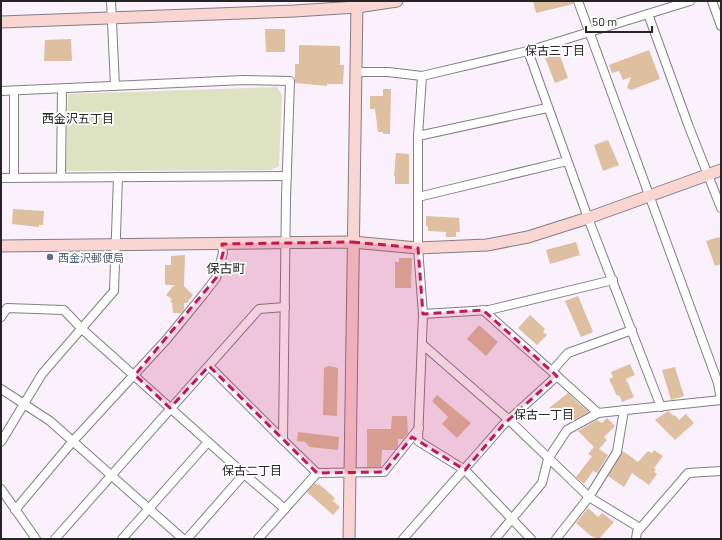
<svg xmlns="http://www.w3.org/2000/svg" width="722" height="540" font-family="Barlow,'Noto Sans JP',sans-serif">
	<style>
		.green { fill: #dde3c2 }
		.building { fill: #debf9f }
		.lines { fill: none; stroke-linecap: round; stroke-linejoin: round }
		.street-casing { stroke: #847d87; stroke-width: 10 }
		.secondary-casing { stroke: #847d87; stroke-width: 13 }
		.street { stroke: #fff; stroke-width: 8 }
		.secondary { stroke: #fad6d3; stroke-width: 11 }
		.marked { fill: #c2185b; fill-opacity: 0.2; stroke: #c2185b; stroke-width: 3; stroke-dasharray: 8 5; stroke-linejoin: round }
		.service-dot { fill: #5c6f8a; stroke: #fff; stroke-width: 1.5 }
		.labels { text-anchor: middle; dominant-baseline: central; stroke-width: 3.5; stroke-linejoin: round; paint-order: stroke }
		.service-label { font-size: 11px; fill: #4e5e75; stroke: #fff; text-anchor: start }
		.neighbourhood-label { font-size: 12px; fill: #272428; stroke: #fff }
		.quarter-label { font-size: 13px; fill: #272428; stroke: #fff }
	</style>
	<rect width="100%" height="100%" fill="#faf1fd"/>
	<polygon class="green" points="277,87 282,95 279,166 271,170 66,171 68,94"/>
	<g class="building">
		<polygon points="533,1 573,1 573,4 536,13"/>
		<polygon points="265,29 285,29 285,52 266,52"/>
		<polygon points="71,39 72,61 44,61 45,40"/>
		<polygon points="299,45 340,46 340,65 344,65 343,84 327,84 327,86 295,83 295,64 299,64"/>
		<polygon points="558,50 568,78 555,83 544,55"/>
		<polygon points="649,50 660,79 631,90 627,88 631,77 623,80 619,71 612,73 609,65"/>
		<polygon points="383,89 391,89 390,134 383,134 383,132 378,132 375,109 370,109 370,96 383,96"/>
		<polygon points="608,140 619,165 603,171 594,145"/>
		<polygon points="396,153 409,154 409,184 395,184 395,176 394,176"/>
		<polygon points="13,209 44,211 43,225 39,225 39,227 12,224"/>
		<polygon points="426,216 459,218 460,232 456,232 456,237 446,237 446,232 428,231 428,227 426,226"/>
		<polygon points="719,237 721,239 721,264 715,266 706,241"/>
		<polygon points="576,242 580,255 550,264 546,250"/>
		<polygon points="185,255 184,286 193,295 187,303 184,303 184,310 181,313 173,313 172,303 170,301 172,299 166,295 174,285 165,285 165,265 171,265 171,256"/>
		<polygon points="399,258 412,258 411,288 395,288 395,262 399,262"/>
		<polygon points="578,296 593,332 581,337 565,301"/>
		<polygon points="530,315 545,329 543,332 547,335 537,345 518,328"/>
		<polygon points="479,325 498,342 486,356 467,339"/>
		<polygon points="630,364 635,375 626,379 634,397 622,402 619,395 617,396 609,379 613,377 611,372"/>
		<polygon points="329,366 338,368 337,416 323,415 324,368"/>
		<polygon points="675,367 684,396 671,400 662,370"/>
		<polygon points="568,393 577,402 589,412 574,420 563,408 556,415 549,408"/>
		<polygon points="437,395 471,423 457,438 442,424 448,417 432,401"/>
		<polygon points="668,411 674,416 675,415 679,420 686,414 694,423 675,440 655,420"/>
		<polygon points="392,416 407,416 408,433 403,439 398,439 398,446 395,450 382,450 381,467 367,467 367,429 391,429"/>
		<polygon points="607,418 615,426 604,437 607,440 599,449 608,455 598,472 597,473 593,471 584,484 576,477 592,456 588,454 594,447 578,431 597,420 602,423"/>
		<polygon points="298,432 339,437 338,450 310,447 305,442 297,441"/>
		<polygon points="654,450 663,456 654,468 656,469 654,472 657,474 649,485 632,473 624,487 608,476 623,451 638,462 648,451 652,453"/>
		<polygon points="315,483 318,485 319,484 335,498 333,501 340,507 333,515 307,492"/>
		<polygon points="588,508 598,517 602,513 614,522 599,539 591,536 576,523"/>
	</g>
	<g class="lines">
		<g class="street-casing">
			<g id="street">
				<polyline points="111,1 115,86"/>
				<polyline points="578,1 718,383 721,400"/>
				<polyline points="712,1 721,26"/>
				<polyline points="648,14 689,127 721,208"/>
				<polyline points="528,51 588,218 661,407"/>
				<polyline points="355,72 388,72 422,76"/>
				<polyline points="1,91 244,80 290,81 286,197 283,440 317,473 384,472 419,428"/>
				<polyline points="418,136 547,108"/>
				<polyline points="61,177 62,89"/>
				<polyline points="1,178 287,176"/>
				<polyline points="14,178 14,91"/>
				<polyline points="418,197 567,161"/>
				<polyline points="483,310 557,376"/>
				<polyline points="423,314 489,310 613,280"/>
				<polyline points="1,317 7,308 64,310 82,329 244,474 285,509"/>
				<polyline points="422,344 509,420 589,497 640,528"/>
				<polyline points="209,366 283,440"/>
				<polyline points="552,371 568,353 632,330"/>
				<polyline points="1,389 50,421 183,539"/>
				<polyline points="1,442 42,374 114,291 118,177"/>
				<polyline points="1,489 36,539"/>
				<polyline points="15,510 73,441 167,339 203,295 216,278 223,253 222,244"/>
				<polyline points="55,539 259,309 285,307"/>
				<polyline points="122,539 208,442"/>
				<polyline points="187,539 244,474"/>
				<polyline points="258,539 317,473"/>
				<polyline points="403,539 503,425 557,376 598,413 721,400"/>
				<polyline points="495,539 542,483 548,459 567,430 598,413"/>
				<polyline points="531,539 465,470 418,441 423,314 418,248 418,136 422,76 528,51 690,1"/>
				<polyline points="556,539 589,497 617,452 624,410"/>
				<polyline points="636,539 637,532 688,473 721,471"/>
			</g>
		</g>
		<g class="secondary-casing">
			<g id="secondary">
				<polyline points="1,22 294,11 357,7 397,1"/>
				<polyline points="1,246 352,242 418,248 487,245 528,237 588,218 721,170"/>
				<polyline points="349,539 357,1"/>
			</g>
		</g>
		<use href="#street" class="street"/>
		<use href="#secondary" class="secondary"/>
	</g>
	<path class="marked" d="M352 242 418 248 423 314 483 310 557 376 503 425 465 470 412 437 384 472 317 473 209 366 170 408 135 375 216 278 223 253 222 244Z"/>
	<circle class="service-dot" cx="50" cy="257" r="4"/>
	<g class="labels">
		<g class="service-label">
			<text x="58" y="257">西金沢郵便局</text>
		</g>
		<g class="neighbourhood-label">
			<text x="555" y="50">保古三丁目</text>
			<text x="78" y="118">西金沢五丁目</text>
			<text x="544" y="414">保古一丁目</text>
			<text x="252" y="470">保古二丁目</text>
		</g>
		<g class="quarter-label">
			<text x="226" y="268">保古町</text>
		</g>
	</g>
	<rect width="722" height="540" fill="none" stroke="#272428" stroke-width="4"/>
	<path d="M586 26v6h66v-6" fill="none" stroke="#272428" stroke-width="2"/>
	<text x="592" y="26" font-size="12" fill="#272428" stroke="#ffffff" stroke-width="3" paint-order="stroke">50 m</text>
</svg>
